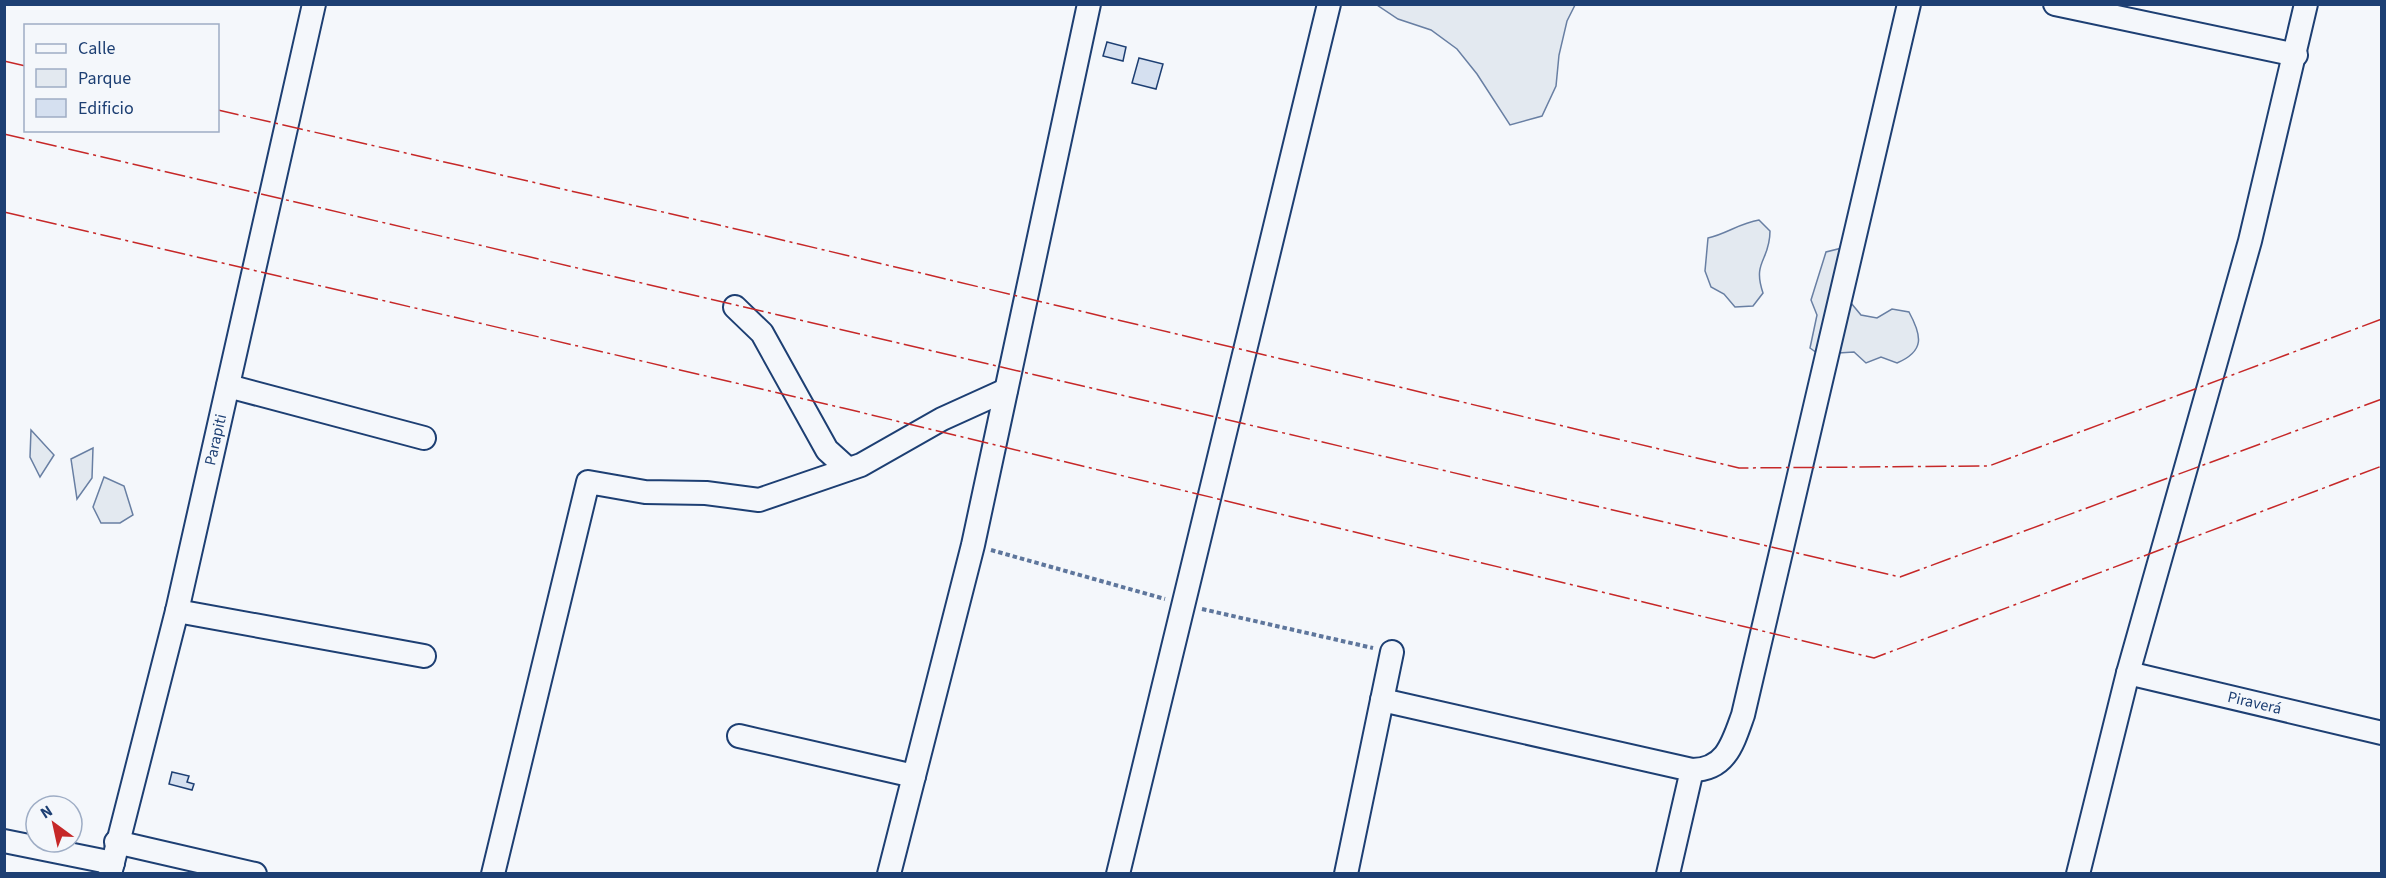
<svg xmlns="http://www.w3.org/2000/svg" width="2386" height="878" font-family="'Source Sans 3',sans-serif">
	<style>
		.green { fill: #e3e9f0; stroke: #687fa3; stroke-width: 1.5 }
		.building { fill: #d5e0f0; stroke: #1d3f73; stroke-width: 1.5 }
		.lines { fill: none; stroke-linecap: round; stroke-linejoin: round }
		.minor-casing { stroke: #1d3f73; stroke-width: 26 }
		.path { stroke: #5e769c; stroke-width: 4; stroke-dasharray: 4.5 3; stroke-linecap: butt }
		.minor { stroke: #f4f7fb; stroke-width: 22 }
		.power { stroke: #c62828; stroke-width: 1.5; stroke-dasharray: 21 4.5 3 4.5; stroke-linecap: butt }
		.labels { text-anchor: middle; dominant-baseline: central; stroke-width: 4.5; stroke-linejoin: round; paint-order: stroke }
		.street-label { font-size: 16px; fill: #1d3f73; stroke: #f4f7fb }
	</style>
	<rect width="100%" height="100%" fill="#f4f7fb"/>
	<g class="green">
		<polygon points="1377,5 1575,5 1567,21 1559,55 1556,86 1542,116 1510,125 1477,74 1457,49 1431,30 1398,19"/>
		<path d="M1759 220 1770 231C1770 261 1752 261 1763 293L1753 306 1735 307 1724 294 1711 287 1705 271 1708 238C1726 234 1740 223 1759 220Z"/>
		<path d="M1842 248 1852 292 1851 303 1861 315 1877 318 1892 309 1909 312C1922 336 1925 351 1897 363L1881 357 1866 363 1854 352 1838 353 1824 358 1810 348 1817 315 1811 300 1826 252Z"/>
		<polygon points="31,430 54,455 40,477 30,457"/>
		<polygon points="93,448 92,478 77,499 71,459"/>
		<polygon points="104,477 124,486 133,515 120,523 101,523 93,507"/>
	</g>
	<g class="building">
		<polygon points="1107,42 1126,47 1123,61 1103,56"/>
		<polygon points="1139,58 1163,64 1156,89 1132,83"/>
		<polygon points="172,772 189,776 187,782 194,784 192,790 169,784"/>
	</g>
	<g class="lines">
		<g class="minor-casing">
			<g id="minor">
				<polyline points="2055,4 2296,55"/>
				<polyline points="735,307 762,333 827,450 848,469"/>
				<polyline points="228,386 424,438"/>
				<polyline points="177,611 424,656"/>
				<path id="s1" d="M2128 673 2382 733"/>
				<polyline points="1382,700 1692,770 1668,874"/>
				<polyline points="739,736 914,776"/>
				<path d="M1692 770C1726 770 1733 743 1743 715L1909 4"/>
				<polyline points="4,841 113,863"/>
				<polyline points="116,842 255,874"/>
				<path id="s2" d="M110 874 177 611 314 4"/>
				<polyline points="493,874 588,482 645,492 706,493 759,500 861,465 942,419 1006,390"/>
				<polyline points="889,874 973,545 1089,4"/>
				<polyline points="1118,874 1329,4"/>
				<polyline points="1346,874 1392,652"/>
				<polyline points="2078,874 2128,673 2250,241 2306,4"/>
			</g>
		</g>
		<g class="path">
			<polyline points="991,550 1165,599"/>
			<polyline points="1202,609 1373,648"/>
		</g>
		<use href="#minor" class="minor"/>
		<g class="power">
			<polyline points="4,61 26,66"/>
			<polyline points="218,110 715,224 1739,468 1989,466 2382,319"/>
			<polyline points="4,134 1900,577 2382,399"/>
			<polyline points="4,212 843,408 1874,658 2382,466"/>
		</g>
	</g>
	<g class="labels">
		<g class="street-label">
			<text stroke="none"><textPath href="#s2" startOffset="447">Parapiti</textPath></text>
			<text stroke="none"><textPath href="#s1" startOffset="130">Piraverá</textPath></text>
		</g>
	</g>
	<rect width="2386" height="878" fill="none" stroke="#1d3f73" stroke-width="12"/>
	<rect x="24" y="24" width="195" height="108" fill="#f4f7fb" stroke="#9eadc5" stroke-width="1.5"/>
	<rect x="36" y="44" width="30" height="9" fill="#f4f7fb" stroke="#9eadc5" stroke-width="1.5"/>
	<text x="78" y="54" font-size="18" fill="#1d3f73">Calle</text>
	<rect x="36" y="69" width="30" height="18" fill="#e3e9f0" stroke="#9eadc5" stroke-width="1.5"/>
	<text x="78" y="84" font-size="18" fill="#1d3f73">Parque</text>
	<rect x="36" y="99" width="30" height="18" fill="#d5e0f0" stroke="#9eadc5" stroke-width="1.5"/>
	<text x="78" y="114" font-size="18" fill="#1d3f73">Edificio</text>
	<g transform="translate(54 824) rotate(327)"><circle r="28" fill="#f4f7fb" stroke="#9eadc5" stroke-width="1.5"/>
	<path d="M0-4.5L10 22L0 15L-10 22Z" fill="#c62828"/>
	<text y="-9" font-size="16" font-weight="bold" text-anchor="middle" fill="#1d3f73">N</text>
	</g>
</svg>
